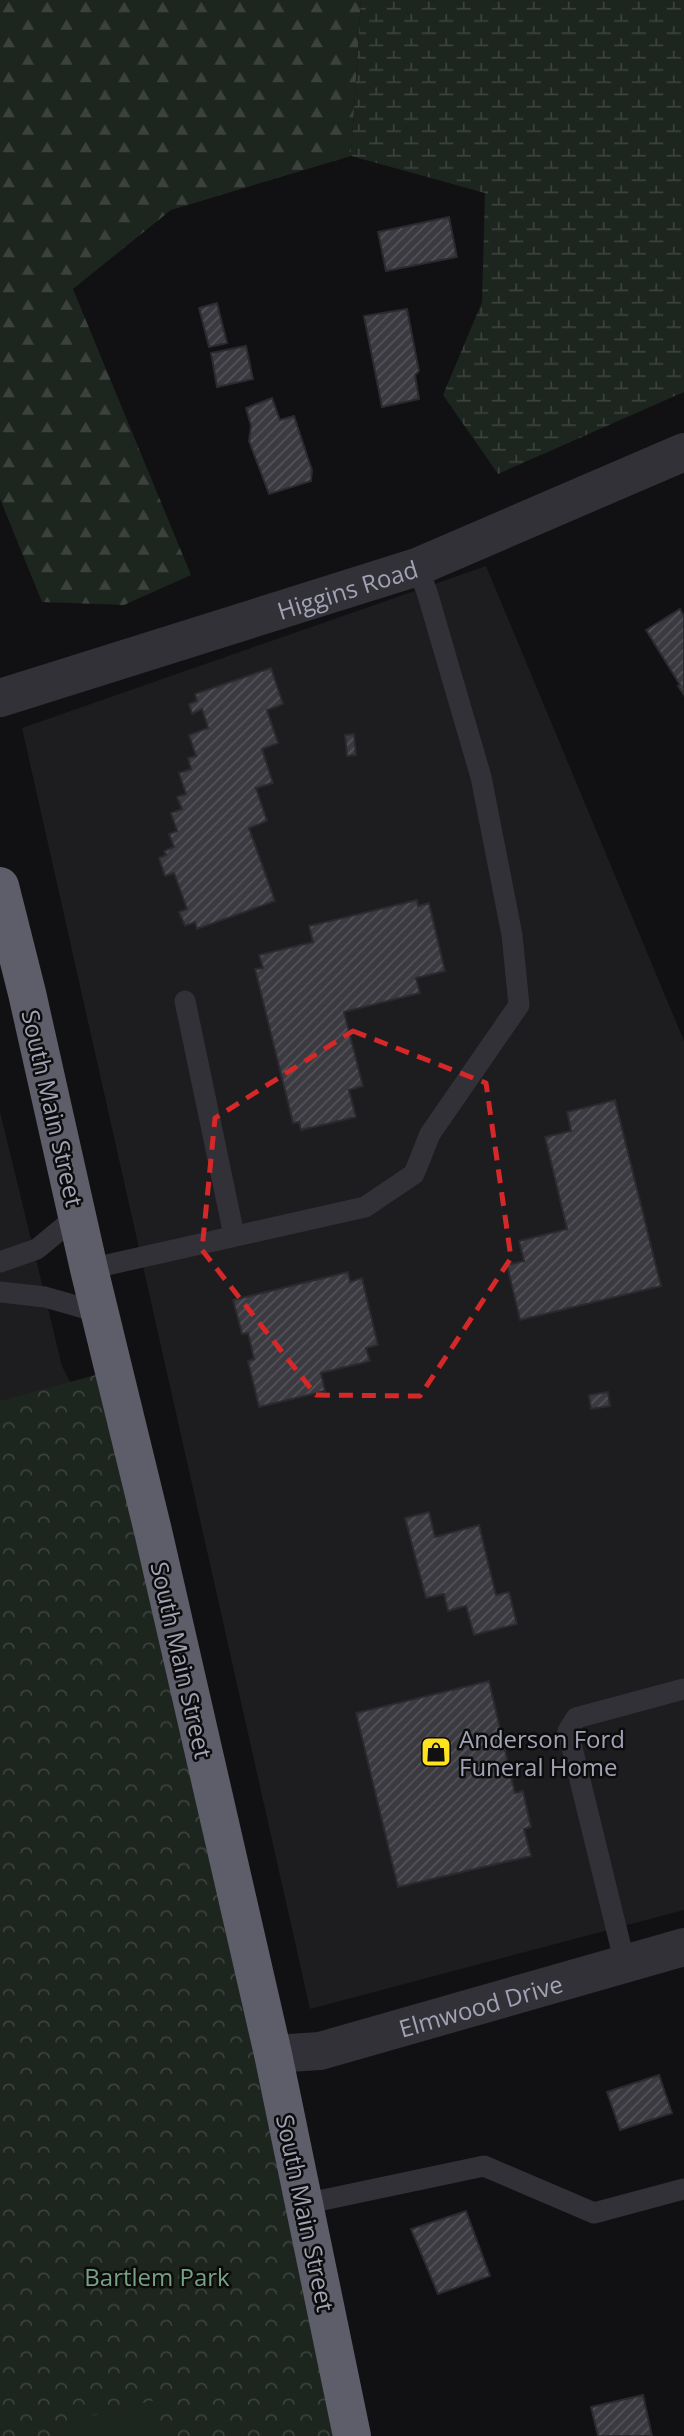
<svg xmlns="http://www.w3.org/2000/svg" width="684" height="2436" font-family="'Open Sans',sans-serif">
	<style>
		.built { fill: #1d1c1f }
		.forest { fill: url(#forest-firs) }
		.wetland { fill: url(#wetland-marsh) }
		.park { fill: url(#park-crowns) }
		.pitch { fill: #1d251f }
		.building { fill: url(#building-hatch); stroke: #2b2a2e; stroke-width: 2 }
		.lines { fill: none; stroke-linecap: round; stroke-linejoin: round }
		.lane { stroke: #323137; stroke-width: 21 }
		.street { stroke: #323137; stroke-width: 38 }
		.highway { stroke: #5d5e69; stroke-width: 38 }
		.marked { fill: none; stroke: #d62828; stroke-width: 5; stroke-dasharray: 14 9; stroke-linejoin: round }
		.labels { text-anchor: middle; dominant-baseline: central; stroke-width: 5; stroke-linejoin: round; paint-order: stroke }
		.street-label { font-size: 24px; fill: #a1a2b4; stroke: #0c0c0d }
		.poi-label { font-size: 24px; fill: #a1a2b4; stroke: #0c0c0d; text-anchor: start }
		.park-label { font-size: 24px; fill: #76a182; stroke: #0c0c0d }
	</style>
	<defs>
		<pattern id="forest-firs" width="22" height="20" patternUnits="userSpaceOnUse" patternTransform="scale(1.75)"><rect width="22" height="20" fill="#1d251f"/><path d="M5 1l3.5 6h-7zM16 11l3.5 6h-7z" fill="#3b423d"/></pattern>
		<pattern id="wetland-marsh" width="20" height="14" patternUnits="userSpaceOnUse" patternTransform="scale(1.75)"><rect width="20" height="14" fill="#1d251f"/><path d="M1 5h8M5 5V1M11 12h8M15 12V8" fill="none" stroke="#3b423d"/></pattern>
		<pattern id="park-crowns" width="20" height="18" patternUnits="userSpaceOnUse" patternTransform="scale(1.75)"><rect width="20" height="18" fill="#1d251f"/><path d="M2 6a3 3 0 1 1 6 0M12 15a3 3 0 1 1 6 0" fill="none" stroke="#3b423d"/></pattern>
		<pattern id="building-hatch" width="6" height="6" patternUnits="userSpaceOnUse" patternTransform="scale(1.75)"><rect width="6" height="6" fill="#3a3a40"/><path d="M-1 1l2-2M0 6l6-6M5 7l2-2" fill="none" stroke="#535359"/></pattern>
	</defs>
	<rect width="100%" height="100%" fill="#111012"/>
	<g class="built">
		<polygon points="486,566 684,1041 684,1910 310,2009 22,728"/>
		<polygon points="0,1112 62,1366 73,1388 0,1407"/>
	</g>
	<polygon class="forest" points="0,0 361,0 351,156 171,210 73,289 191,575 124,605 42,602 0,499"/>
	<polygon class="wetland" points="361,0 684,0 684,392 498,474 443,395 482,302 485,193 351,156"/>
	<polygon class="park" points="114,1370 352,2436 0,2436 0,1401"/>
	<polygon class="pitch" points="155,2400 163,2436 56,2436 76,2420"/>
	<g class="building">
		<polygon points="449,217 457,257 386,271 378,232"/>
		<polygon points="217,303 227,343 209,347 199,308"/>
		<polygon points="407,309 419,371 415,375 419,399 382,407 364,316"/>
		<polygon points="246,346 253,379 217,387 211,353"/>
		<polygon points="272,398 280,420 294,416 312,470 311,481 269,494 249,441 251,426 246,408"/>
		<polygon points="680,609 684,616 684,695 678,686 680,685 646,630"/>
		<polygon points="271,668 283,704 267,710 278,743 262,749 273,783 256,788 267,821 249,828 275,901 197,929 195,922 185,926 179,912 187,909 174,873 165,876 159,858 166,855 164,851 174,847 169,834 177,831 171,813 182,809 177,797 186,794 179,773 191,769 188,758 196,756 189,735 208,728 202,709 192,714 189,704 197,701 195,694"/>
		<polygon points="354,734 356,755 347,756 345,735"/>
		<polygon points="417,900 418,906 429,903 445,971 416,978 420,993 344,1012 363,1086 349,1090 356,1117 301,1130 299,1122 293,1123 255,969 263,968 259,955 313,942 309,926"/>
		<polygon points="615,1100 661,1286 520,1320 507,1265 524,1261 519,1241 567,1229 545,1137 571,1131 567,1112"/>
		<polygon points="348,1272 350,1282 362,1278 378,1345 366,1348 370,1361 321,1373 325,1391 259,1407 248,1361 254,1359 248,1333 242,1334 233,1300"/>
		<polygon points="608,1392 610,1406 591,1409 589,1395"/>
		<polygon points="429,1512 435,1537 479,1525 496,1595 509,1592 517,1624 474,1635 466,1606 448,1611 444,1594 426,1598 405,1518"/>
		<polygon points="489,1681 515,1793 523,1791 531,1827 524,1829 531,1856 398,1887 356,1713"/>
		<polygon points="659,2075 672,2113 620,2130 607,2092"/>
		<polygon points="466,2211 490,2276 438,2294 411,2229"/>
		<polygon points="643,2395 652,2436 598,2436 591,2407"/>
	</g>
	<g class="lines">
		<g class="lane">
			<polyline points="185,1001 234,1235"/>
			<polyline points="0,1262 37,1249 78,1215"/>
			<polyline points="89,1269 365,1207 414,1174 430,1134 519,1005 512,935 481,777 427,592 417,567"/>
			<polyline points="0,1292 45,1297 101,1313"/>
			<polyline points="625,1964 568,1731 576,1718 684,1689"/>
			<polyline points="304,2204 484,2166 594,2213 684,2189"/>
		</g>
		<g class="street">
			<path id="s1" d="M0 698 417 567 684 452"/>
			<path id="s2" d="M273 2054 320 2051 684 1947"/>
		</g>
		<polyline class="highway" points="0,886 27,993 89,1269 153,1531 273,2054 352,2436"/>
	</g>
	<path class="marked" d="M353 1031 486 1083 511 1258 420 1396 316 1395 202 1250 215 1118Z"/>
	<defs>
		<g id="shop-square" transform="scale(1.575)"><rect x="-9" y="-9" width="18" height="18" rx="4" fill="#fee41d" stroke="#0c0c0d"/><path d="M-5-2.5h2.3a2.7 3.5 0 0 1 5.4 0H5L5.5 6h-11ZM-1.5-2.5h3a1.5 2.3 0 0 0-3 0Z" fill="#111"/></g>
	</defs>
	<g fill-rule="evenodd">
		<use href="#shop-square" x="436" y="1752"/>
	</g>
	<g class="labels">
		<g class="street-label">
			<text stroke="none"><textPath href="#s1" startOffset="364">Higgins Road</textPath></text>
			<text transform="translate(53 1108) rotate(77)">South Main Street</text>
			<text transform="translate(182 1660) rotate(77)">South Main Street</text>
			<text stroke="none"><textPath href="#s2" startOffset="214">Elmwood Drive</textPath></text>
			<text transform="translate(306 2213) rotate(78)">South Main Street</text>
		</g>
		<g class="poi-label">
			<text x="459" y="1738">Anderson Ford<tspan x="459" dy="28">Funeral Home</tspan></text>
		</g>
		<g class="park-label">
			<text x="157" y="2276">Bartlem Park</text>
		</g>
	</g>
</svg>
